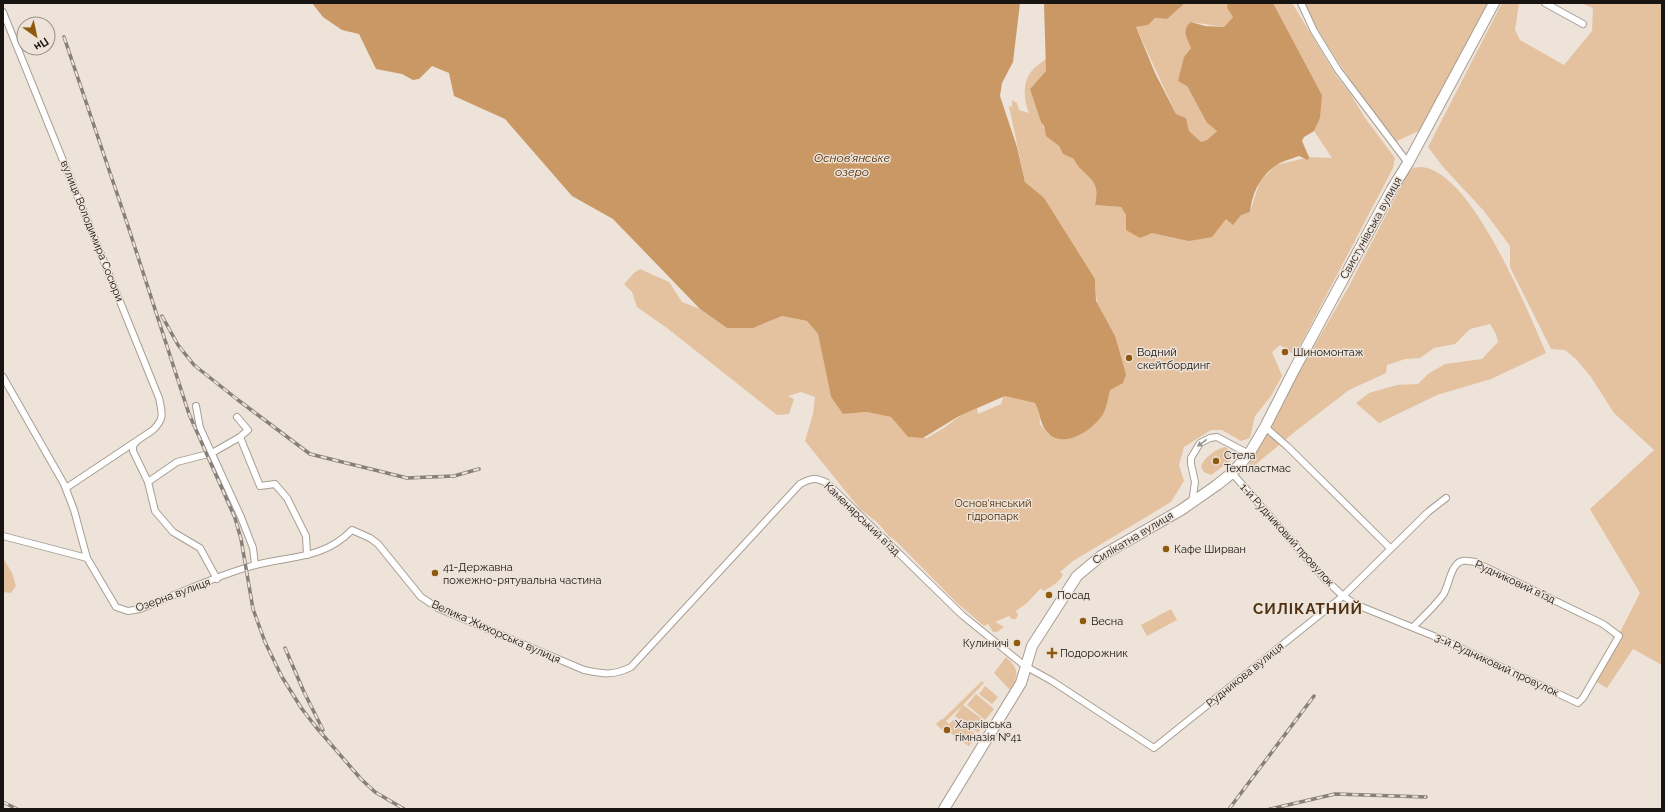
<svg xmlns="http://www.w3.org/2000/svg" width="1665" height="812" font-family="Raleway,sans-serif">
	<style>
		.green { fill: #e4c19f }
		.water { fill: #ca9864 }
		.lines { fill: none; stroke-linecap: round; stroke-linejoin: round }
		.minor-casing { stroke: #a79e94; stroke-width: 8 }
		.primary-casing { stroke: #a79e94; stroke-width: 12 }
		.minor { stroke: #fff; stroke-width: 6 }
		.primary { stroke: #fff; stroke-width: 10 }
		.rail-casing { stroke: #878079; stroke-width: 3.5 }
		.rail { stroke: #ede3d9; stroke-width: 2; stroke-dasharray: 6; stroke-linecap: butt }
		.oneway { fill: #979594 }
		.poi-dot { fill: #905910; stroke: #ede3d9; stroke-width: 1.5 }
		.labels { text-anchor: middle; dominant-baseline: central; stroke-width: 3; stroke-linejoin: round; paint-order: stroke }
		.street-label { font-size: 11px; fill: #181411; stroke: #ede3d9 }
		.poi-label { font-size: 11px; fill: #181411; stroke: #ede3d9; text-anchor: start }
		.park-label { font-size: 11px; fill: #4b2a00; stroke: #ede3d9 }
		.water-label { font-size: 12px; font-style: italic; fill: #4a2900; stroke: #ede3d9 }
		.district-label { font-size: 15px; font-weight: bold; letter-spacing: 1px; fill: #4d3112; stroke: #ede3d9 }
	</style>
	<rect width="100%" height="100%" fill="#ede3d9"/>
	<g class="green">
		<polygon points="1185,3 1229,3 1227,8 1233,17 1224,27 1191,22 1191,48 1184,57 1187,86 1207,123 1217,131 1207,140 1201,142 1189,131 1186,118 1176,114 1136,27 1147,25 1155,18 1167,19"/>
		<path d="M1273 3H1292L1337 77 1350 93 1365 118 1395 158 1393 168 1295 355 1280 345 1272 352 1282 376 1271 396 1255 416 1250 438 1241 441 1222 430H1211L1184 447 1179 465 1184 481 1171 502 1073 561 1060 572 1063 574C1062 580 1050 588 1043 591L1041 588 1027 603 1016 611 1018 615 1016 619H1012L1009 616 995 622 1004 627 997 632H993L988 624 984 626 957 603 896 541 889 536 877 522 860 509 805 441 813 414 815 397 801 392 788 396 794 399 789 414 777 415 667 328 637 307 632 292 624 284 634 273 640 269 669 282 682 302 700 309 727 328H753L782 316 807 321 818 334 831 397 843 414 868 412 891 417 908 437 927 438 944 428 961 415 977 408 978 414 1001 404 1004 395 1035 403 1039 408 1040 424 1048 434 1059 439 1126 373 1097 304 1095 279 1025 182 1009 106 1012 107V100L1017 103 1019 110 1029 113C1024 101 1022 83 1031 72 1034 67 1041 63 1046 59V71L1030 89 1045 131 1059 146 1063 154 1074 159C1078 171 1094 175 1096 189 1097 194 1096 200 1095 205L1121 207 1126 215 1226 219 1250 212 1260 181 1276 165 1309 157 1332 158 1314 131 1320 118 1321 93Z"/>
		<path d="M1303 3H1488L1427 127 1395 142C1362 97 1329 52 1303 3Z"/>
		<polygon points="1502,3 1519,3 1515,30 1520,40 1564,65 1592,31 1593,8 1581,3 1662,3 1662,665 1633,649 1607,688 1595,681 1640,593 1590,509 1654,450 1614,413 1591,377 1576,359 1565,350 1551,349 1510,267 1510,246 1484,211 1444,168 1428,147"/>
		<path d="M1420 167C1471 168 1528 312 1546 353L1491 379 1437 395 1379 423 1356 403 1369 393 1397 385 1418 384 1428 374 1445 364 1482 359 1498 342 1496 334 1490 324 1470 329 1455 344 1434 348 1420 358 1405 359 1387 365 1386 373 1349 390 1297 430 1244 474 1289 389 1348 288 1408 173 1413 168Z"/>
		<path d="M1225 447C1231 450 1232 455 1230 461L1211 475 1204 472 1201 467C1203 458 1216 449 1225 447Z"/>
		<polygon points="3,558 12,573 16,586 11,593 3,592"/>
		<polygon points="1171,609 1177,620 1147,636 1141,625"/>
		<path d="M1006 657C1019 669 1019 675 1010 690L994 673Z"/>
		<polygon points="982,681 984,683 963,705 986,722 978,733 955,716 963,705 946,721 949,724 954,719 977,735 969,746 946,730 947,727 943,731 936,724 941,719 942,720"/>
		<polygon points="985,686 998,697 992,704 979,694"/>
		<polygon points="976,694 994,709 985,720 967,705"/>
	</g>
	<g class="water">
		<path d="M312 3H1020L1013 62 1002 83 1000 96 1017 147 1025 182 1044 198 1095 279 1096 301 1115 336 1126 374 1123 383 1110 390C1108 397 1107 407 1103 414 1094 429 1065 449 1049 434 1039 425 1041 413 1035 403L1005 396 959 416 923 438 908 437 891 417 867 412 843 414 831 397 818 334 807 321 782 316 753 328H727L700 309 613 219 572 196 505 119 454 96 449 73 432 66 419 79 413 80 402 74 376 69 359 34 342 30 323 17Z"/>
		<path d="M1044 3H1185L1167 19 1155 18 1148 25 1136 27 1155 73 1176 114 1186 118 1189 131 1201 142 1207 140 1217 131 1207 123 1187 86 1178 81 1184 57 1191 48C1187 38 1181 30 1191 22L1205 26 1224 27 1233 17 1227 8 1228 3H1273L1322 95 1320 118 1314 131 1304 137 1302 141 1309 157 1308 160 1299 156C1291 159 1282 161 1275 166 1260 177 1252 193 1250 212L1241 215 1233 225 1226 219 1212 237 1189 241 1152 233 1140 238 1126 230V215L1121 207 1095 205C1096 200 1097 194 1096 189 1094 176 1078 171 1074 159L1063 154 1059 146 1046 136 1044 126 1041 122 1030 89 1046 71Z"/>
	</g>
	<g class="lines">
		<g class="minor-casing">
			<g id="minor">
				<polyline points="1301,3 1314,31 1338,70 1408,163"/>
				<polyline points="1545,3 1583,24"/>
				<path d="M3 12 159 398C162 413 165 418 153 430L66 488"/>
				<path d="M3 377 64 484 74 510 87 558 116 607 128 611 140 609C175 595 209 579 245 568 284 555 321 562 352 530L370 538 378 544 421 597 438 608 584 670C603 674 613 676 631 667L800 484C811 478 816 477 827 483L962 615 1025 666 1052 681 1154 748 1343 596 1428 512 1446 498"/>
				<polyline points="196,406 200,428 241,517 253,548 255,565"/>
				<polyline points="1265,427 1288,447 1390,548"/>
				<polyline points="240,437 260,486 275,484 287,498 306,536 307,555"/>
				<polyline points="136,442 133,446 133,451 148,482 155,511 173,532 200,548 217,579"/>
				<path d="M1232 473 1325 579 1343 596 1357 605 1446 641 1578 703 1583 698 1619 636 1603 624 1475 562C1468 561 1462 559 1457 564 1449 572 1449 586 1443 595 1434 607 1423 617 1413 627"/>
				<polyline points="148,482 177,462 212,453 240,437 248,430 237,417"/>
				<polyline points="1192,503 1195,482 1191,464 1191,458 1200,443 1210,438 1217,437 1249,454"/>
				<polyline points="3,536 87,558"/>
			</g>
		</g>
		<g class="primary-casing">
			<polyline id="primary" points="944,809 1021,683 1032,646 1077,576 1101,556 1181,510 1217,485 1232,473 1249,454 1265,427 1294,370 1392,189 1408,163 1494,3"/>
		</g>
		<use href="#minor" class="minor"/>
		<use href="#primary" class="primary"/>
		<g class="rail-casing">
			<g id="rail">
				<polyline points="64,37 127,223 189,414 235,518 241,539 253,609 265,642 282,677 302,709 316,727 361,779 375,792 404,809"/>
				<polyline points="162,316 178,345 194,365 238,400 310,454 407,478 454,476 479,469"/>
				<polyline points="285,648 304,692 323,730"/>
				<polyline points="3,802 17,809"/>
				<polyline points="1229,809 1314,696"/>
				<polyline points="1270,809 1335,794 1426,797"/>
			</g>
		</g>
		<use href="#rail" class="rail"/>
	</g>
	<defs><path id="oneway-solid" d="M-6-.8H1V-3.2L6.5 0L1 3.2V.8H-6Z"/></defs>
	<use class="oneway" href="#oneway-solid" transform="translate(1202 443) rotate(144)"/>
	<g class="poi-dot">
		<circle cx="1285" cy="352" r="4"/>
		<circle cx="1129" cy="358" r="4"/>
		<circle cx="1216" cy="461" r="4"/>
		<circle cx="1166" cy="549" r="4"/>
		<circle cx="435" cy="573" r="4"/>
		<circle cx="1049" cy="595" r="4"/>
		<circle cx="1083" cy="621" r="4"/>
		<circle cx="1017" cy="643" r="4"/>
		<path d="M1050 647h4v4h4v4h-4v4h-4v-4h-4v-4h4z"/>
		<circle cx="947" cy="730" r="4"/>
	</g>
	<g class="labels">
		<g class="street-label">
			<text transform="translate(1371 228) rotate(-61)">Свистунівська вулиця</text>
			<text transform="translate(92 231) rotate(68)">вулиця Володимира Сосюри</text>
			<text transform="translate(862 519) rotate(44)">Каменярський в’їзд</text>
			<text transform="translate(1287 535) rotate(48)">1-й Рудниковий провулок</text>
			<text transform="translate(1133 538) rotate(-31)">Силікатна вулиця</text>
			<text transform="translate(1515 582) rotate(25)">Рудниковий в’їзд</text>
			<text transform="translate(173 595) rotate(-20)">Озерна вулиця</text>
			<text transform="translate(496 632) rotate(24)">Велика Жихорська вулиця</text>
			<text transform="translate(1497 665) rotate(25)">3-й Рудниковий провулок</text>
			<text transform="translate(1245 675) rotate(-39)">Рудникова вулиця</text>
		</g>
		<g class="poi-label">
			<text x="1137" y="352">Водний<tspan x="1137" dy="13">скейтбординг</tspan></text>
			<text x="1293" y="352">Шиномонтаж</text>
			<text x="1224" y="455">Стела<tspan x="1224" dy="13">Техпластмас</tspan></text>
			<text x="1174" y="549">Кафе Ширван</text>
			<text x="443" y="567">41-Державна<tspan x="443" dy="13">пожежно-рятувальна частина</tspan></text>
			<text x="1057" y="595">Посад</text>
			<text x="1091" y="621">Весна</text>
			<text x="1009" y="643" text-anchor="end">Кулиничі</text>
			<text x="1060" y="653">Подорожник</text>
			<text x="955" y="724">Харківська<tspan x="955" dy="13">гімназія №41</tspan></text>
		</g>
		<g class="park-label">
			<text x="993" y="503">Основ'янський<tspan x="993" dy="13">гідропарк</tspan></text>
		</g>
		<g class="water-label">
			<text x="852" y="158">Основ'янське<tspan x="852" dy="14">озеро</tspan></text>
		</g>
		<g class="district-label">
			<text x="1308" y="609">СИЛІКАТНИЙ</text>
		</g>
	</g>
	<rect width="1665" height="812" fill="none" stroke="#181411" stroke-width="8"/>
	<g transform="translate(36 36) rotate(147)"><circle r="19" fill="#ede3d9" stroke="#989089"/>
	<path d="M0-3L7 15L0 10L-7 15Z" fill="#905910"/>
	<text y="-6" font-size="11" font-weight="bold" text-anchor="middle" fill="#181411">Пн</text>
	</g>
</svg>
